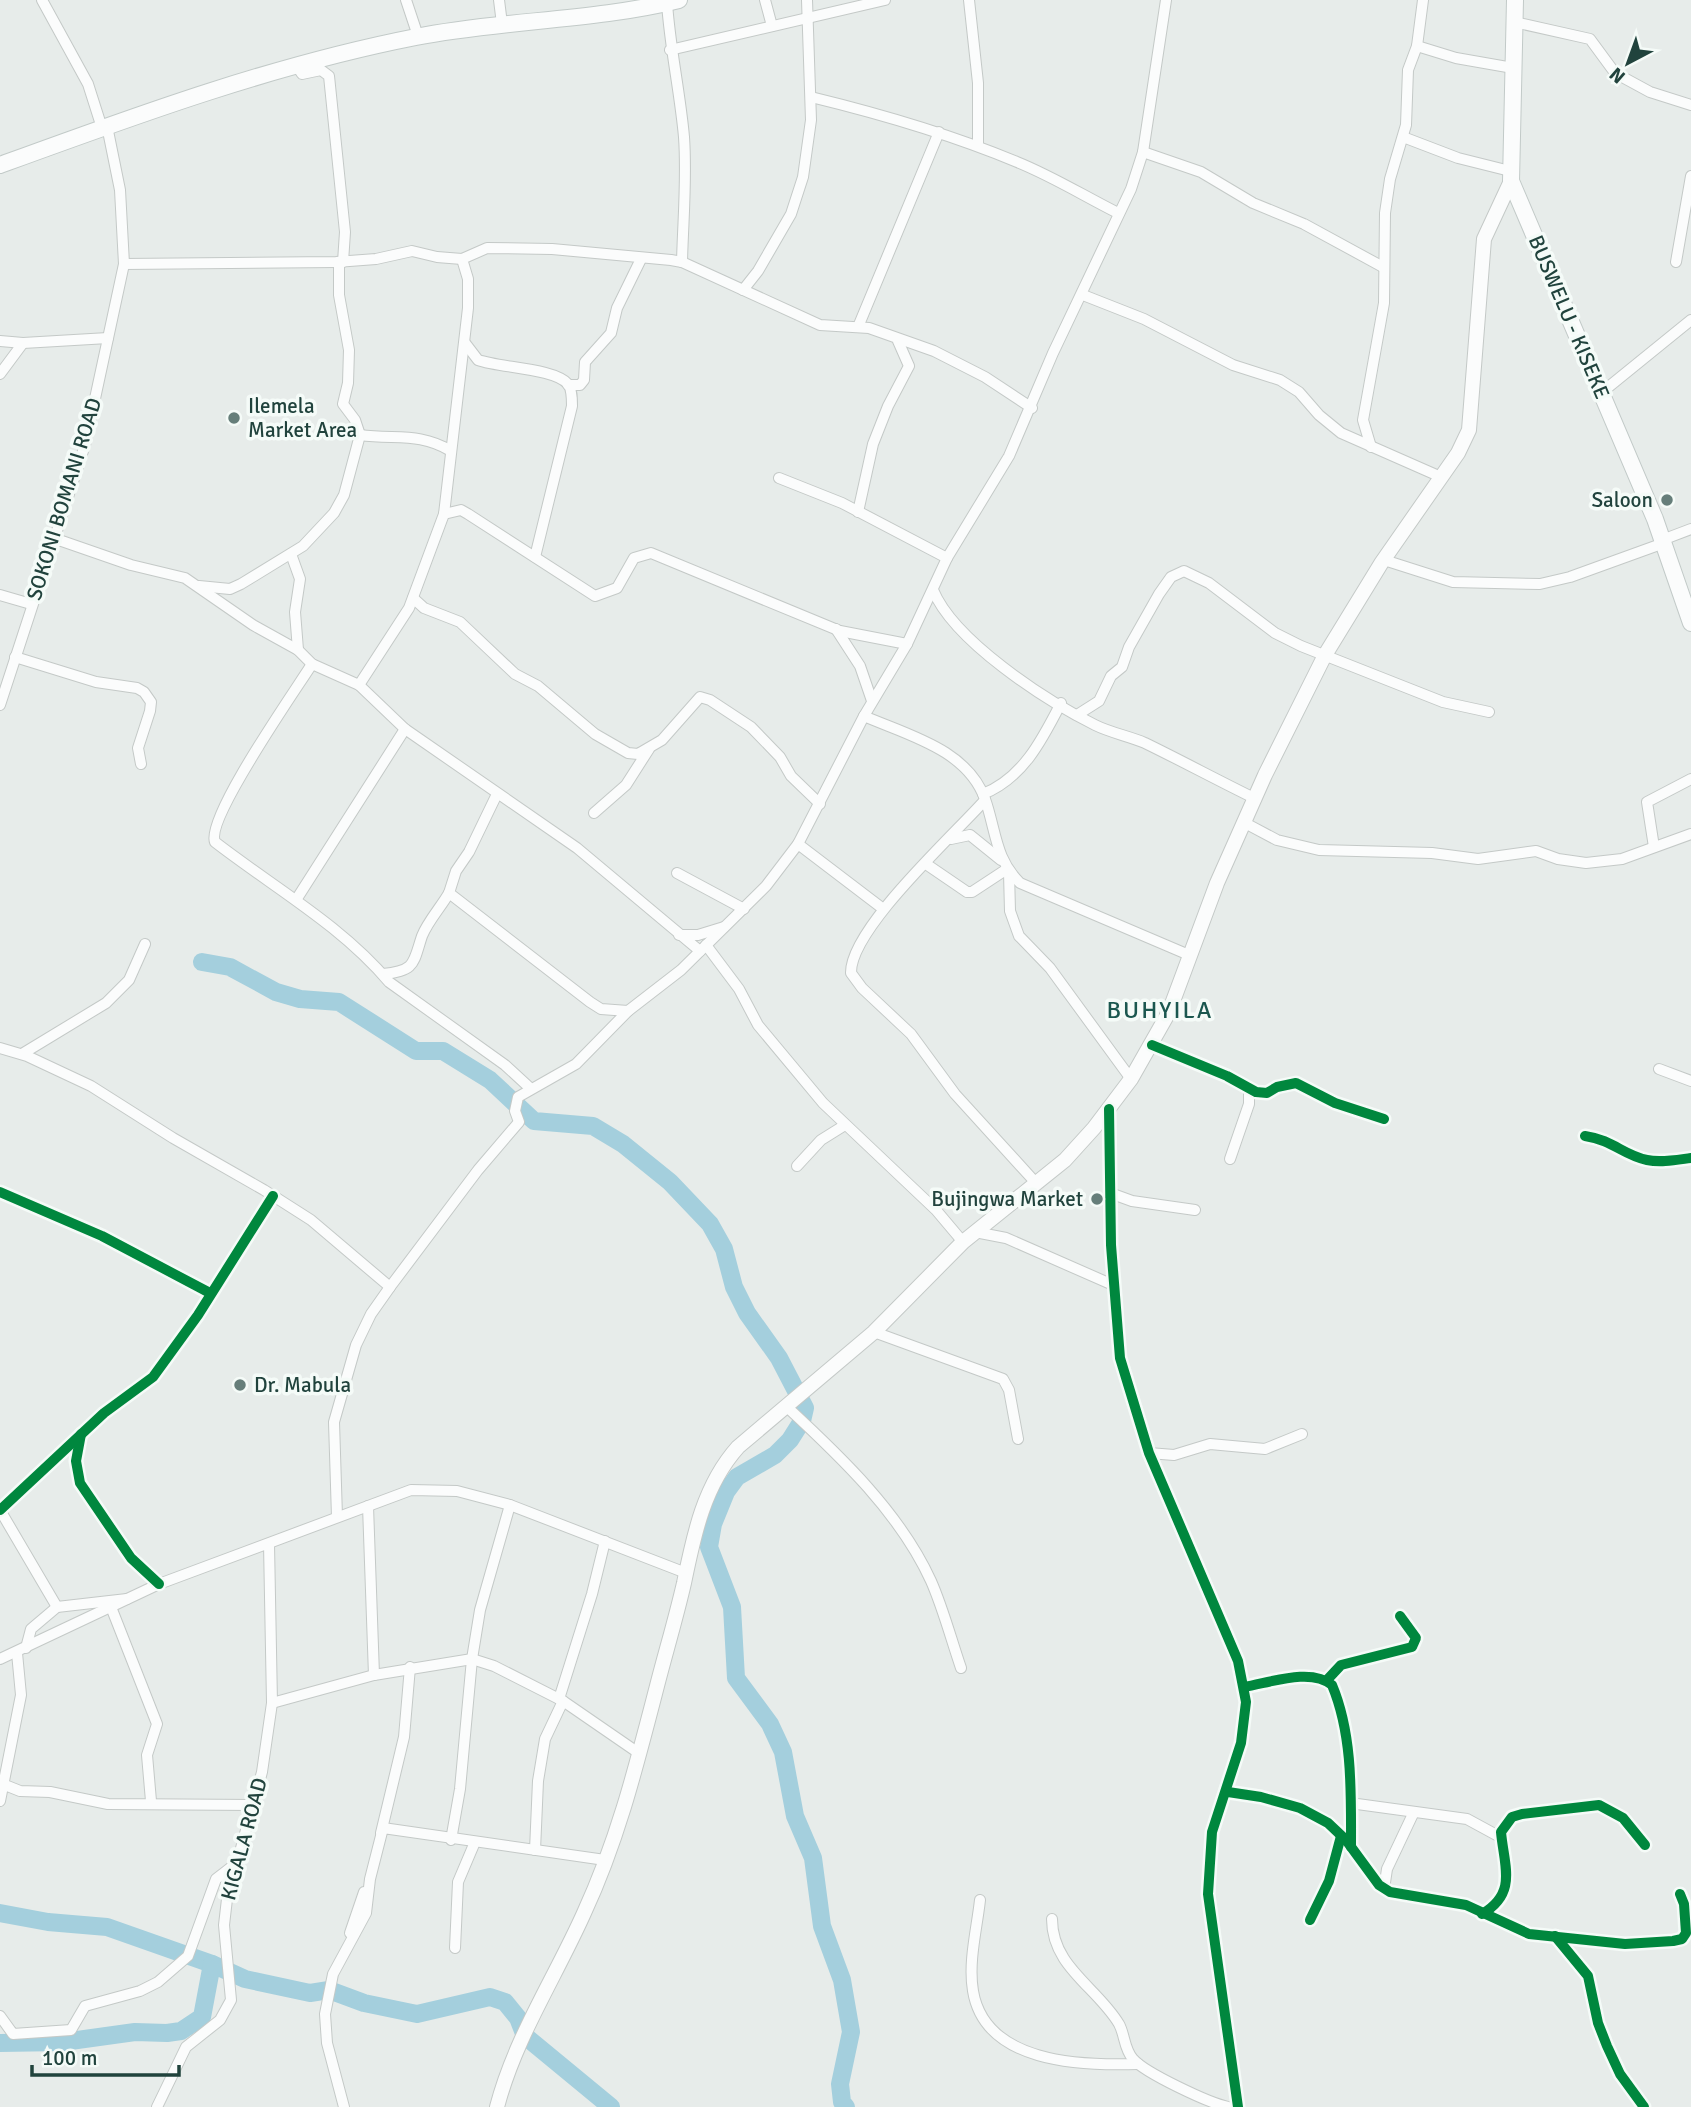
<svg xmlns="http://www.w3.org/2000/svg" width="1691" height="2107" font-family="Signika,sans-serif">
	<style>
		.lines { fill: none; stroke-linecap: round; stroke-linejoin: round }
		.river { stroke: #a4cfdd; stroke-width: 18 }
		.minor-casing { stroke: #c4c9c7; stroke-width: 12 }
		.tertiary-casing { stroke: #c4c9c7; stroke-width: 16 }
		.secondary-casing { stroke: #c2cac8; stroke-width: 18 }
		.minor { stroke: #fbfcfc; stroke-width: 10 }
		.tertiary { stroke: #fbfcfc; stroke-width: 14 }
		.secondary { stroke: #fbfcfc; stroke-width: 16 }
		.cycleway-casing { stroke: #f5fbf8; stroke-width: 15 }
		.cycleway { stroke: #00873e; stroke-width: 10 }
		.poi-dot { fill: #667e7a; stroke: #f5fbf8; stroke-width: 2.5 }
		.labels { text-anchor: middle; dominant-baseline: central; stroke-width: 7; stroke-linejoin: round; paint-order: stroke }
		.street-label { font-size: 21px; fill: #21433d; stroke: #f5fbf8 }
		.poi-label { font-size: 21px; fill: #21433d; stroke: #f5fbf8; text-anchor: start }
		.quarter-label { font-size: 24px; letter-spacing: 2px; fill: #1b574f; stroke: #f5fbf8 }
	</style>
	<rect width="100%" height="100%" fill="#e7ecea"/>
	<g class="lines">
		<g class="river">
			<polyline points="202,962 230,967 276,992 300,999 339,1002 416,1051 443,1051 490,1080 534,1121 593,1126 623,1144 670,1182 710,1224 724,1249 734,1287 747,1313 779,1358 805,1408 802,1421 790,1440 775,1455 737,1477 726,1492 713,1524 709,1547 732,1607 736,1678 770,1724 783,1752 795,1816 813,1858 822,1926 842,1980 851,2032 840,2084 842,2102 846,2107"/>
			<polyline points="0,1913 48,1922 107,1927 212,1964"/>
			<polyline points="0,2043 63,2042 135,2032 167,2033 181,2031 202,2017 212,1964 245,1979 310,1993 329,1990 364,2003 417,2014 490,1997 505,2002 518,2018 525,2036 611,2107"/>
		</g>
		<g class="minor-casing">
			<g id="minor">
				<polyline points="42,0 88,84 102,128"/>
				<polyline points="406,0 418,36"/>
				<polyline points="499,0 502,24"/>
				<polyline points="765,0 772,26"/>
				<polyline points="969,0 978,83 978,146"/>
				<path d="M667 3C670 48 680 92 684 137 687 179 683 220 682 262"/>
				<polyline points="1514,22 1590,39 1615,73 1650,92 1691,105"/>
				<polyline points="1417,46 1456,58 1513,68"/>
				<polyline points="670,50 885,0"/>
				<polyline points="296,65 302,74 321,70 329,76 345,232 343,262"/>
				<path d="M811 97C881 114 950 134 1017 162 1052 176 1084 196 1118 213"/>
				<polyline points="1403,137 1458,158 1510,171"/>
				<polyline points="1143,152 1201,172 1253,203 1304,224 1383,267"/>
				<polyline points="1676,262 1691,176"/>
				<polyline points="124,264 336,262 376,259 412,251 437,257 462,259 487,248 552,249 671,260 682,262 820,325 869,328 934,351 985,377 1032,408"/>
				<polyline points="743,290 758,271 791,214 803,177 811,120 807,0"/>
				<polyline points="1083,295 1144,319 1233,365 1280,380 1299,392 1319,415 1341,433 1441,477"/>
				<polyline points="858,327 939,132"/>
				<polyline points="0,341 23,343 108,338"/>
				<path d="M465 343 478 360C500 368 554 368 568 384 572 389 572 399 572 406L535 557"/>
				<polyline points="0,374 23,343"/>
				<polyline points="568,385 580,385 584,380 585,362 611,333 617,308 641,259"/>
				<polyline points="1601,393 1691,320"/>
				<path d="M360 435C396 440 419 432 451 451"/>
				<polyline points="1371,447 1363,420 1384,303 1385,213 1390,179 1406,125 1408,70 1417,46 1423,0"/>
				<polyline points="779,478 842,503 947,558"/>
				<polyline points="858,512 873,444 888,406 909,366 898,341"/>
				<polyline points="444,514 461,510 468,514 595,596 617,588 634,558 651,553 840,631 907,644"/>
				<polyline points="56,539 131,565 185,578 253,625 298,650 312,664 359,685 405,729 577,848 700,951"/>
				<polyline points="1662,540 1691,529"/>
				<polyline points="291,554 300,579 295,612 298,650"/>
				<polyline points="1384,560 1453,582 1540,584 1570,577 1664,543"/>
				<polyline points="199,586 230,589 241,584 303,546 334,513 344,495 360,435 355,420 343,404 348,383 349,350 339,295 339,262"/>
				<path d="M933 590C954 641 1045 700 1095 725 1111 733 1129 736 1145 743 1182 761 1219 781 1256 799"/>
				<polyline points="0,595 31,604"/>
				<polyline points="413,598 424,608 460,622 515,674 538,686 595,734 628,753 638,754 662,740 700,697 710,700 751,727 780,757 791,776 820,804"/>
				<polyline points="836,629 860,666 872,701"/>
				<polyline points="15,657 96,682 137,688 144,692 151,702 150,711 138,748 141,764"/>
				<path d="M312 664C295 691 205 819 215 842 273 887 341 925 389 982L505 1065 530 1088"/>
				<polyline points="359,685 409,608 444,514 468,308 468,279 462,259"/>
				<polyline points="0,705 85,445 124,264 120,190 107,126"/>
				<polyline points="1077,715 1099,701 1111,676 1122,667 1129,647 1159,594 1171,577 1184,571 1209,583 1275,633 1301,646 1443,702 1489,712"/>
				<path d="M864 716C907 735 967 749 985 799 996 830 995 859 1020 883L1189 955"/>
				<polyline points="497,794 469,852 456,871 449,893 590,1002 601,1009 628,1011"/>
				<path d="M983 794C1023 778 1042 740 1061 703"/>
				<path d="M985 800C954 835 850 929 851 973L862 988 911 1034 955 1094 1036 1183"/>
				<polyline points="594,813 626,785 649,749"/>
				<polyline points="1245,823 1277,840 1319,850 1432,853 1478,859 1536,851 1558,859 1586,863 1622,859 1691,834"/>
				<polyline points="951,839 970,835 1001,860"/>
				<polyline points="798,844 882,908"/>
				<polyline points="1654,847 1647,802 1691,779"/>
				<polyline points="926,864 967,892 972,892 1007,869"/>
				<polyline points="677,873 744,909"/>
				<polyline points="1009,873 1010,911 1019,936 1050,968 1131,1079"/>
				<polyline points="296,900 405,729"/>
				<polyline points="679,935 698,935 724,927"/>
				<polyline points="706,945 739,989 758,1025 823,1103 936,1210 963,1242"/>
				<path d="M383 974C416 971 413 963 422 936 428 921 441 907 449 893"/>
				<polyline points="1152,1045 1227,1076 1256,1092 1267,1093 1277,1087 1296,1083 1335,1103 1384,1119"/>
				<polyline points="0,1048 27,1056 91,1086 173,1138 264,1190 311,1220 390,1287"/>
				<polyline points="22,1054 106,1003 129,980 145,944"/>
				<polyline points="1659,1069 1691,1081"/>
				<polyline points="1109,1109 1111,1245 1120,1358 1149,1453 1238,1661 1246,1702 1241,1743 1212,1832 1208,1894 1238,2107"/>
				<path d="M1585 1136C1613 1140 1623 1155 1647 1160 1661 1163 1676 1160 1691 1158"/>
				<polyline points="1230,1159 1249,1104 1249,1090"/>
				<polyline points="797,1166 821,1140 845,1125"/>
				<polyline points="0,1192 102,1236 210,1293"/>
				<polyline points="1110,1193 1132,1201 1195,1210"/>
				<polyline points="975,1232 1006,1238 1113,1285"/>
				<polyline points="874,1332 1003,1379 1009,1390 1018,1439"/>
				<path d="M787 1407C841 1457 900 1513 931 1581 943 1608 951 1639 961 1668"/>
				<polyline points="81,1434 76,1461 80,1483 131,1558 159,1584"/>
				<polyline points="1149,1453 1174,1455 1210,1444 1265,1449 1302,1434"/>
				<polyline points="368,1506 374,1675"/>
				<polyline points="0,1510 104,1413 153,1377 198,1315 273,1196"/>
				<polyline points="0,1510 57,1607 127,1599"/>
				<polyline points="337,1517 334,1422 356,1345 371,1314 390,1287 478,1170 519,1122 515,1111 518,1097 576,1064 628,1011 681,970 766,886 798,844 864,716 907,644 947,558 1009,456 1053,353 1131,189 1143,152 1166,0"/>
				<polyline points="111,1607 157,1724 147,1755 151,1801"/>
				<polyline points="26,1648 31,1629 57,1607"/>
				<polyline points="0,1659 159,1584 411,1490 457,1491 510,1505 686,1573"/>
				<polyline points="1327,1680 1341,1665 1412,1647 1416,1638 1400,1616"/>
				<path d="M1244 1687C1269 1683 1311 1667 1332 1685 1353 1735 1351 1794 1351 1847"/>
				<polyline points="559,1699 592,1594 605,1541"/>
				<polyline points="272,1703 374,1675 472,1659 494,1666 563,1701 640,1754"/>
				<polyline points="5,1785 20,1791 50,1792 108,1804 254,1805"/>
				<polyline points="1228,1792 1261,1797 1300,1808 1328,1823 1346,1840 1379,1885 1390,1892 1466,1905 1529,1934 1625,1944 1673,1941 1682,1939 1686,1933 1684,1904 1680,1894"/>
				<polyline points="0,1801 21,1695 17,1653"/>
				<polyline points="1350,1803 1467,1819 1502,1838"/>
				<polyline points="381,1833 404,1737 410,1667"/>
				<polyline points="451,1840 460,1789 472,1659 480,1610 510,1505"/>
				<polyline points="535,1850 538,1781 545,1739 563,1701"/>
				<polyline points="1384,1889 1387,1869 1413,1814"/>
				<path d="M980 1900C977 1928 968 1962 973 1991 985 2063 1080 2066 1138 2064"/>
				<path d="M1482 1914C1518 1893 1504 1866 1501 1832L1512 1817 1522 1814 1599 1805 1623 1818 1645 1845"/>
				<path d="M1052 1919C1052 1967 1097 1987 1119 2024 1125 2035 1124 2049 1133 2059 1145 2073 1209 2103 1228 2107"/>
				<polyline points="1310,1920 1329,1881 1341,1836"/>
				<polyline points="350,1933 364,1892"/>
				<polyline points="1555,1936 1588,1976 1598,2023 1607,2046 1620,2074 1644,2107"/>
				<polyline points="455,1948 458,1882 475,1842"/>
				<polyline points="0,2016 13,2034 71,2030 85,2006 140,1991 158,1982 188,1956 216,1879 238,1862"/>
				<polyline points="157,2107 186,2047 220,2020 231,2000 224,1925 227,1899 262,1772 272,1703 269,1544"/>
				<polyline points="344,2107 327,2043 325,2014 333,1974 366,1913 370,1879 383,1828 605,1860"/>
			</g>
		</g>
		<g class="tertiary-casing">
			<path id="tertiary" d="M497 2107C515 2038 555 1978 584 1913 618 1840 637 1763 657 1686 666 1651 676 1618 684 1583 694 1534 704 1485 738 1447L874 1332 963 1242 1065 1160 1094 1128 1131 1079 1169 1012 1217 883 1265 775 1325 655 1382 562 1458 453 1469 430 1484 239 1511 181"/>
		</g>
		<g class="secondary-casing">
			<g id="secondary">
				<polyline points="1515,0 1511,181 1655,519 1691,623"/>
				<path d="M0 165C137 115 273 65 416 37 501 20 596 21 679 0"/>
			</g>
		</g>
		<use href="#minor" class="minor"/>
		<use href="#tertiary" class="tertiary"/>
		<use href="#secondary" class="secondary"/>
		<g class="cycleway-casing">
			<g id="cycleway">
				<polyline points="1152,1045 1227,1076 1256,1092 1267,1093 1277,1087 1296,1083 1335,1103 1384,1119"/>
				<polyline points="1109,1109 1111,1245 1120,1358 1149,1453 1238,1661 1246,1702 1241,1743 1212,1832 1208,1894 1238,2107"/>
				<path d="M1585 1136C1613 1140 1623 1155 1647 1160 1661 1163 1676 1160 1691 1158"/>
				<polyline points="0,1192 102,1236 210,1293"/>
				<polyline points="81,1434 76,1461 80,1483 131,1558 159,1584"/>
				<polyline points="0,1510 104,1413 153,1377 198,1315 273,1196"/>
				<polyline points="1327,1680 1341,1665 1412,1647 1416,1638 1400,1616"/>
				<path d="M1244 1687C1269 1683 1311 1667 1332 1685 1353 1735 1351 1794 1351 1847"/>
				<polyline points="1228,1792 1261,1797 1300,1808 1328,1823 1346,1840 1379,1885 1390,1892 1466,1905 1529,1934 1625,1944 1673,1941 1682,1939 1686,1933 1684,1904 1680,1894"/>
				<path d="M1482 1914C1518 1893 1504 1866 1501 1832L1512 1817 1522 1814 1599 1805 1623 1818 1645 1845"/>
				<polyline points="1310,1920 1329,1881 1341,1836"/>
				<polyline points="1555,1936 1588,1976 1598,2023 1607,2046 1620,2074 1644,2107"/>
			</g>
		</g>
		<use href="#cycleway" class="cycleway"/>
	</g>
	<g class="poi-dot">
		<circle cx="234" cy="418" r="7"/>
		<circle cx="1667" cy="500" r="7"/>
		<circle cx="1097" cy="1199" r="7"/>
		<circle cx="240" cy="1385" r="7"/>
	</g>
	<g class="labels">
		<g class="street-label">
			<text transform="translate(1569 317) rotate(67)">BUSWELU - KISEKE</text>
			<text transform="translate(64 499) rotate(-73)">SOKONI BOMANI ROAD</text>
			<text transform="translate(244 1839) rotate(-75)">KIGALA ROAD</text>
		</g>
		<g class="poi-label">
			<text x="248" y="406">Ilemela<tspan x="248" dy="24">Market Area</tspan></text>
			<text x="1653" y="500" text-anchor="end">Saloon</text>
			<text x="1083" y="1199" text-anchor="end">Bujingwa Market</text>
			<text x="254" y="1385">Dr. Mabula</text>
		</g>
		<g class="quarter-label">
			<text x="1160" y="1010">BUHYILA</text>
		</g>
	</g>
	<g transform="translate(1628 63) rotate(221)" stroke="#f5fbf8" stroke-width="5" paint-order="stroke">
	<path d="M0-5L12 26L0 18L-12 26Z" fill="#21433d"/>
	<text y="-10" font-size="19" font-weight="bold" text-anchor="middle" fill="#21433d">N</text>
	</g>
	<path d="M32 2065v10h147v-10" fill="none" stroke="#21433d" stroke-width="3.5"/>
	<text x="42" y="2065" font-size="21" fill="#21433d" stroke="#f5fbf8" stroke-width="5" paint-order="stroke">100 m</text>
</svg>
